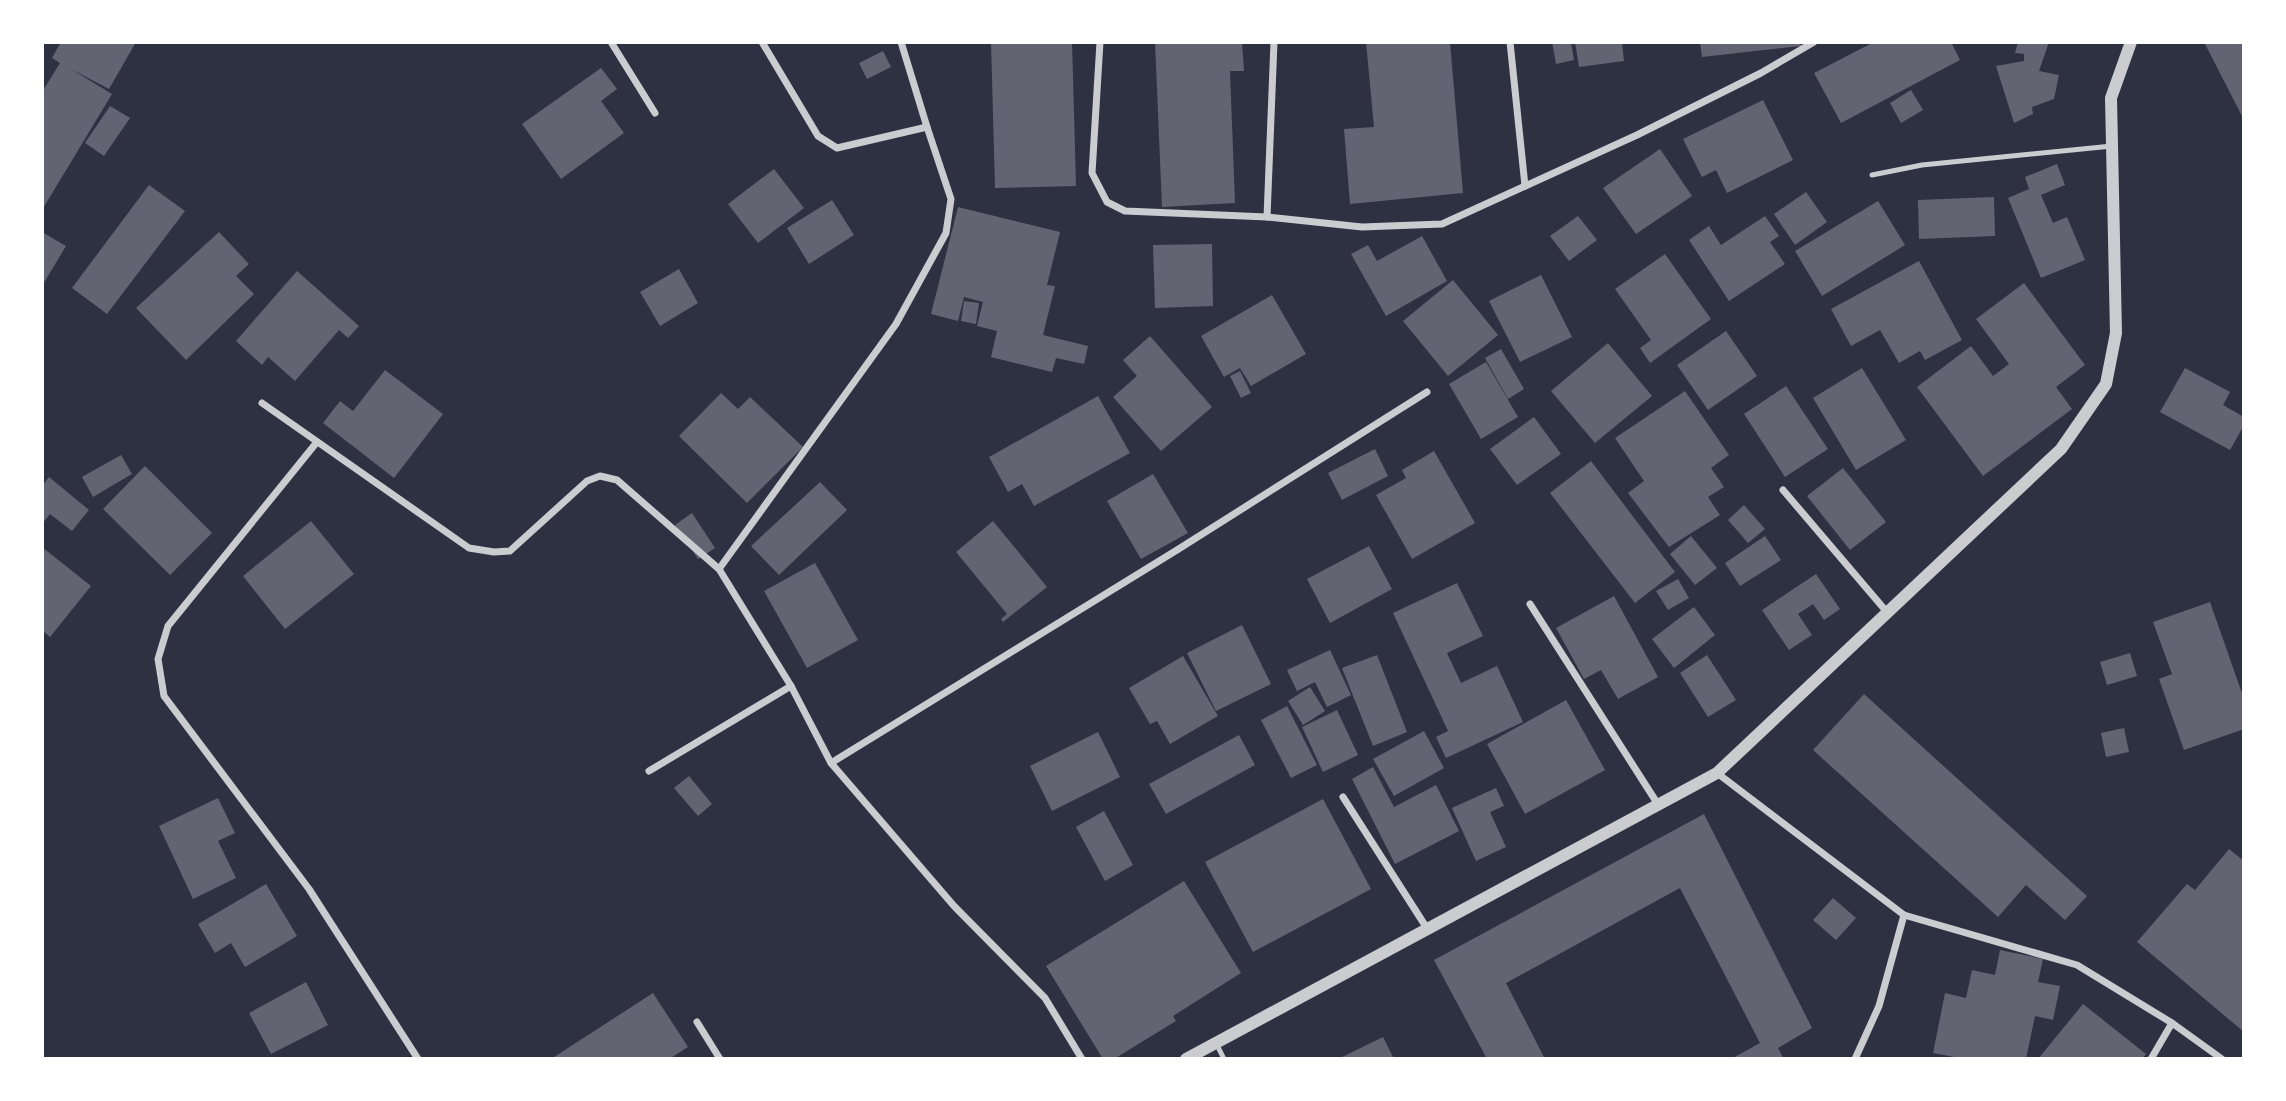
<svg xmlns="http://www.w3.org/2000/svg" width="2286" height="1101" font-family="'Sofia Sans Condensed',sans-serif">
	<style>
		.building { fill: #626471 }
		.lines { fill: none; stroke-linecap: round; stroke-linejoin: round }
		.service { stroke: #caccd0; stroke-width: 5 }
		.minor { stroke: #caccd0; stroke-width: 7 }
		.tertiary { stroke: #caccd0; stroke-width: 12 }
	</style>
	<rect width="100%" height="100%" fill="#2d3142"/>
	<g class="building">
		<polygon points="61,42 136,42 109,89 71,69 112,94 42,210 42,92 60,63 52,58"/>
		<polygon points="991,42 1072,42 1076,186 995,188"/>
		<polygon points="1155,42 1242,42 1244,71 1230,71 1235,203 1162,207"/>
		<polygon points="1366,42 1450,42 1463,193 1350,204 1344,129 1374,127"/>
		<polygon points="1552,42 1571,42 1574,60 1556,64"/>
		<polygon points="1575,42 1622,42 1624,61 1579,67"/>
		<polygon points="1700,42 1800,42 1801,46 1702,57"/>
		<polygon points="1874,42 1951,42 1960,60 1841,123 1814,73"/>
		<polygon points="2018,42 2049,42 2039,71 2059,75 2054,99 2032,107 2033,114 2014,123 1996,66 2024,61 2024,54 2015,53"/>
		<polygon points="2204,42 2244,42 2244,120"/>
		<polygon points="883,51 891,67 867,79 859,63"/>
		<polygon points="601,68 617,89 601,101 624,133 561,179 522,124"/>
		<polygon points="1911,90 1923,110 1901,123 1890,103"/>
		<polygon points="1763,100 1793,160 1727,193 1716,170 1702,177 1683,139"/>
		<polygon points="110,106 130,118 104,156 85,143"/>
		<polygon points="1660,149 1692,196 1636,234 1603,188"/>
		<polygon points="2057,164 2065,185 2041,195 2053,223 2067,217 2085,260 2041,278 2008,198 2029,189 2025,177"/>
		<polygon points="774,169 804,208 758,243 728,204"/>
		<polygon points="149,185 185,211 107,314 72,288"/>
		<polygon points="1806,192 1827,222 1795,245 1774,214"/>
		<polygon points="1994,197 1995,236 1919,239 1918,200"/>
		<polygon points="832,200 854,235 809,264 787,228"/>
		<polygon points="1878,201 1905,245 1822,296 1795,251"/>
		<polygon points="958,207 1060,232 1047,285 1055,286 1043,335 1088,346 1084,364 1056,358 1052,372 991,357 997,331 977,326 983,302 964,297 958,321 931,314"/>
		<polygon points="1578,216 1597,240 1569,261 1550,236"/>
		<polygon points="1765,216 1779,236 1770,242 1785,264 1729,301 1689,240 1709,226 1721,245"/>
		<polygon points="42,232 66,246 42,286"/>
		<polygon points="219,232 249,264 236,276 254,294 186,360 136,308"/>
		<polygon points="1422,236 1447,281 1386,316 1351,254 1368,245 1377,261"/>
		<polygon points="1212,244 1213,306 1155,308 1153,245"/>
		<polygon points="1665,254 1711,319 1650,363 1640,348 1651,340 1615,289"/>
		<polygon points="1919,261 1962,340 1925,360 1920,351 1899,363 1880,330 1851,346 1831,309"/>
		<polygon points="679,269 698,303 660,326 640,292"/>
		<polygon points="297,271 359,326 348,338 339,330 295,381 268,357 262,365 236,341"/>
		<polygon points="1541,275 1572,337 1520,362 1489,301"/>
		<polygon points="1453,280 1498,335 1448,376 1403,321"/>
		<polygon points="2024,283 2085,365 2056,387 2072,409 1983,476 1917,387 1971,346 1993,376 2009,364 1976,319"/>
		<polygon points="1272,295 1306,354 1251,386 1240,368 1224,377 1201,336"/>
		<polygon points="964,301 979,303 976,324 961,321"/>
		<polygon points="1726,331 1757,376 1708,410 1677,365"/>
		<polygon points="1150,336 1212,407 1161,451 1113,397 1137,376 1123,360"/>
		<polygon points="1608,343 1652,396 1595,443 1551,391"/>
		<polygon points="1501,349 1524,389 1508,399 1485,358"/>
		<polygon points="1486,362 1518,417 1481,439 1449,384"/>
		<polygon points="1862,368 1906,440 1856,470 1813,398"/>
		<polygon points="2185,368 2230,392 2223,405 2244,417 2244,425 2230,450 2160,412"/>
		<polygon points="385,370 443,414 394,478 323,423 340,401 353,411"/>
		<polygon points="1240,371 1251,393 1241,398 1230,376"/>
		<polygon points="1786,386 1828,449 1785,477 1744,414"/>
		<polygon points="1685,391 1729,455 1711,468 1724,487 1708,497 1720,515 1669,547 1628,493 1644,481 1615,438"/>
		<polygon points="721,393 738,409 750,397 803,447 747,503 679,436"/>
		<polygon points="1098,396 1130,453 1034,506 1022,484 1008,492 989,457"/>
		<polygon points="1534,417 1561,454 1517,485 1490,449"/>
		<polygon points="1375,449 1388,476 1342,500 1328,473"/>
		<polygon points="1434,451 1475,523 1412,559 1376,495 1406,478 1402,470"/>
		<polygon points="121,455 132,474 93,497 82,477"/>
		<polygon points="1591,461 1675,572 1635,603 1550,493"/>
		<polygon points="145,466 212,533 170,575 103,509"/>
		<polygon points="1843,468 1886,522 1850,550 1807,496"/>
		<polygon points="1153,474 1188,533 1141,559 1107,501"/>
		<polygon points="49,477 89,510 72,531 50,514 42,524 42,486"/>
		<polygon points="820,482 847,510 779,575 751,546"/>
		<polygon points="1744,505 1765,529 1748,543 1728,520"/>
		<polygon points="692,513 715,548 698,559 675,525"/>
		<polygon points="311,521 354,574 285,629 243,576"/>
		<polygon points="993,521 1047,587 1003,622 1001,619 1007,614 956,552"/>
		<polygon points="1691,536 1717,568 1695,585 1670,554"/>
		<polygon points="1765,536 1781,560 1740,586 1725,563"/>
		<polygon points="1369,546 1392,589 1330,623 1307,579"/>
		<polygon points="42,547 91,586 50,637 42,630"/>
		<polygon points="815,563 858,640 807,668 764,591"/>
		<polygon points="1816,574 1840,609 1824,620 1813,604 1798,614 1812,635 1789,650 1762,610"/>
		<polygon points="1678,579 1689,598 1668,610 1656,591"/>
		<polygon points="1457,583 1483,636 1447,653 1461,683 1497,666 1523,722 1446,758 1436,737 1448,731 1393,613"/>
		<polygon points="1614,596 1658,677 1618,699 1601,670 1584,679 1556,628"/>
		<polygon points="2210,602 2244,699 2244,729 2184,750 2159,679 2172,674 2153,622"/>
		<polygon points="1694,607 1715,635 1674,668 1652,639"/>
		<polygon points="1242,625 1271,684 1216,711 1187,653"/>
		<polygon points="1330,650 1351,695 1327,707 1315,682 1297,691 1287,670"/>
		<polygon points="2130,653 2137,676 2107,685 2100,662"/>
		<polygon points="1377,655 1407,732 1373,746 1342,668"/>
		<polygon points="1707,655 1736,700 1708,717 1680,673"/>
		<polygon points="1183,656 1218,716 1170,744 1157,721 1150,724 1129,688"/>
		<polygon points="1310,687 1325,711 1303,725 1288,701"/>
		<polygon points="1864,694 2087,896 2065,920 2026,885 1998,917 1813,750"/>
		<polygon points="1566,700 1605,770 1525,814 1487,744"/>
		<polygon points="1287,706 1317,765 1291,778 1261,720"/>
		<polygon points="1337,710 1358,755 1323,772 1302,727"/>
		<polygon points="2124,728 2129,752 2106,757 2101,733"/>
		<polygon points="1424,731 1444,768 1394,796 1373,759"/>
		<polygon points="1098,732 1120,777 1052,811 1030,766"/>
		<polygon points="1239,735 1255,765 1166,814 1149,784"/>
		<polygon points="1373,767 1394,807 1436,785 1459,831 1395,864 1352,779"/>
		<polygon points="689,776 712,804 698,816 674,788"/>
		<polygon points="1496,788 1504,806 1490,812 1506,847 1476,861 1452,808"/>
		<polygon points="218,798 235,833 218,841 236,878 193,899 159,826"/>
		<polygon points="1323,799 1371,889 1253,952 1205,862"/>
		<polygon points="1104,811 1133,865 1105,881 1076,827"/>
		<polygon points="1704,814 1812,1028 1778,1048 1784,1059 1731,1059 1760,1043 1680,888 1506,983 1545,1059 1487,1059 1434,960"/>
		<polygon points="2229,849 2244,861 2244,1032 2137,942 2187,884 2195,890"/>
		<polygon points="1184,881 1241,973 1173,1016 1176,1021 1114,1059 1103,1059 1046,966"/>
		<polygon points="266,884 297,936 245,967 231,943 215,953 198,924"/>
		<polygon points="1833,898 1856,918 1836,940 1813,920"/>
		<polygon points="2000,950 2043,959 2038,982 2060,986 2053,1020 2035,1016 2026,1059 1965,1059 1933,1053 1945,993 1966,998 1972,970 1995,975"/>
		<polygon points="306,982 328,1025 271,1054 249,1013"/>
		<polygon points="653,993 688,1047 669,1059 551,1059"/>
		<polygon points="2083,1004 2146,1054 2142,1059 2038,1059"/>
		<polygon points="1383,1037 1394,1059 1338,1059"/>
	</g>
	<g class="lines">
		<g class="service">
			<polyline points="1872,175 1922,165 2112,146"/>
			<polyline points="1216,1043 1224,1059"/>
		</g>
		<g class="minor">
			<polyline points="611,42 655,113"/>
			<polyline points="901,42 927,127"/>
			<polyline points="1100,42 1092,173 1107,202 1125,211 1267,217 1362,227 1442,224 1637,135 1761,73 1814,42"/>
			<polyline points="1510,42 1525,186"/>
			<polyline points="1267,217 1274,42"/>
			<polyline points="262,403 469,548 494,552 510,551 587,481 600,476 617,480 719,569 791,686 831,763 954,906 1045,998 1082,1059"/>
			<polyline points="317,442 168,626 158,659 164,696 309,889 418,1059"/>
			<polyline points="1783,490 1886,611"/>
			<polyline points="719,569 896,324 946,233 951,199 927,127 837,148 818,136 762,42"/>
			<polyline points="1530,604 1659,806"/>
			<polyline points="831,763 1177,550 1427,392"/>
			<polyline points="649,771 791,686"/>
			<polyline points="1717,773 1904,915 2077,965 2172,1023 2222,1059"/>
			<polyline points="1343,797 1428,930"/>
			<polyline points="697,1022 720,1059"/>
			<polyline points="1855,1059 1879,1006 1904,915"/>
			<polyline points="2151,1059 2172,1023"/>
		</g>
		<polyline class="tertiary" points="1186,1059 1717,773 2061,449 2106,384 2116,333 2111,98 2131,42"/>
	</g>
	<rect width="2286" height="1101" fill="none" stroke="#ffffff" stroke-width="88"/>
</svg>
